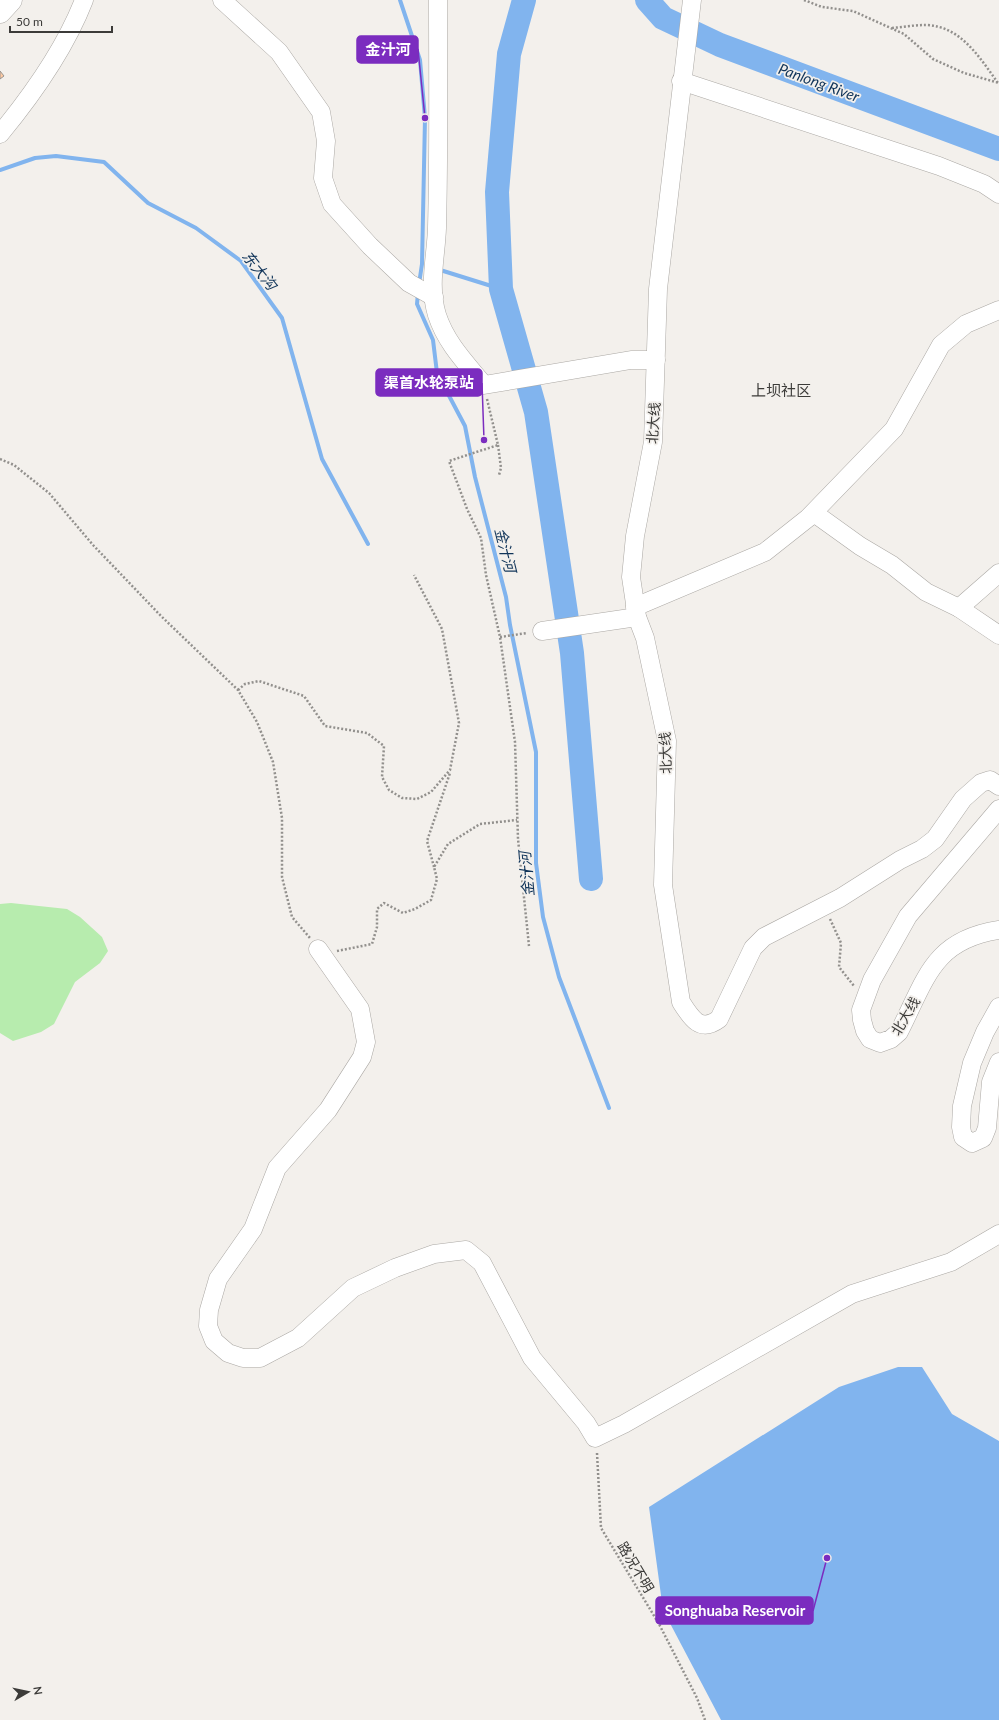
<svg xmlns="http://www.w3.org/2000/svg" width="999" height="1720" font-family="Lato,'Noto Sans SC',sans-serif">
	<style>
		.green { fill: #b7ecae }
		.water { fill: #81b4ee }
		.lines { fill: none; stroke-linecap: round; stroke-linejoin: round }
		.stream { stroke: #81b4ee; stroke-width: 4 }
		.river { stroke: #81b4ee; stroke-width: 24 }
		.building { fill: #ffcaa2; stroke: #989491 }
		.minor-casing { stroke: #aba8a4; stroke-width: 19 }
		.major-casing { stroke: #aba8a4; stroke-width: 23 }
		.path { stroke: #92908d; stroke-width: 2.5; stroke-dasharray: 2 2; stroke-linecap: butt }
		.minor { stroke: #fff; stroke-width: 18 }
		.major { stroke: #fff; stroke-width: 22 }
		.labels { text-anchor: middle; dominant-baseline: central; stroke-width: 3.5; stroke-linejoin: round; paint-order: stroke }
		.street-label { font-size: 14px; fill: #3c3b39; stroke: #f3f0ec }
		.water-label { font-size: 15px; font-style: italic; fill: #103459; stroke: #f3f0ec }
		.neighbourhood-label { font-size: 15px; fill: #3c3b39; stroke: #f3f0ec }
		.leader { fill: none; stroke: #7b2cbf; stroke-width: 1.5 }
		.callout-dot { fill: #7b2cbf; stroke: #f3f0ec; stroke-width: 1.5 }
		.callout { fill: #7b2cbf; stroke: #7b2cbf; stroke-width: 1.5 }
		.callout-label { font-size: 15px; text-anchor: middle; font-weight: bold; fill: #fff }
	</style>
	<rect width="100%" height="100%" fill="#f3f0ec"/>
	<polygon class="green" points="11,903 67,909 80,917 102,937 108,951 100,963 75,982 54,1024 41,1032 13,1041 0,1033 0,904"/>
	<polygon class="water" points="898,1367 922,1367 952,1414 999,1441 999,1720 721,1720 663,1610 649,1507 839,1387"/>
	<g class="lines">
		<g class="stream">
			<polyline points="400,0 420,60 425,118 422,264 419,284"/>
			<polyline points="0,170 35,158 56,156 104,162 148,203 196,228 241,261 282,318 322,459 368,544"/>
			<polyline points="437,269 501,289"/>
			<polyline points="418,293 417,304 433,340 437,373 465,426 475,477 506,597 510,625 536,752 536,863 543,917 559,977 609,1108"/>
		</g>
		<g class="river">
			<polyline points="524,0 509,54 497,192 501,289 536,412 572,653 591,879"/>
			<polyline points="647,0 663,18 720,45 999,149"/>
		</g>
	</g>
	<polygon class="building" points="0,71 4,76 0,79"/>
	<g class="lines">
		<g class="minor-casing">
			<g id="minor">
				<polyline points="222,0 279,52 321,112 326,141 323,178 332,204 370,246 409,283 434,297"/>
				<path d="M438 0C438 76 439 152 437 228 436 257 428 286 437 315 446 343 466 363 484 385L631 360H656"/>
				<path d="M692 0 658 289 653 442 635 536 631 577 637 617 645 638 667 741 663 885 681 1002C691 1018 700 1033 719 1019L753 948 764 937 840 898 900 860 922 849 935 839 963 799 981 783 990 780 999 786"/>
				<polyline points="681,81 939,166 984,184 999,194"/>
				<path d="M0 134C33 94 65 49 84 0"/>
				<polyline points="814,513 860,546 892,565 926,592 959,608 999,635"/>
				<polyline points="635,607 765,552 808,518 894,429 941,345 966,324 999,310"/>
				<polyline points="959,608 999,573"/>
				<polyline points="542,631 637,617"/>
				<path d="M999 809 908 916 872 980 861 1010 862 1020 865 1031 870 1039 880 1043 891 1039 899 1032C926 979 933 940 999 930"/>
				<polyline points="318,949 360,1009 366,1042 362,1057 328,1110 277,1168 253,1229 218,1279 209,1310 208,1326 214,1341 228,1353 243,1358 260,1358 298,1338 353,1288 395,1268 434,1254 466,1250 482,1263 532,1358 586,1423 595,1438 624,1424 852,1294 951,1262 999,1234"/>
				<polyline points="999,1007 985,1032 972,1063 962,1106 961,1127 963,1137 972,1143 983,1138 987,1128 991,1082 999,1062"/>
			</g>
		</g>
		<g class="major-casing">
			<polyline id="major" points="0,12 11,0"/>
		</g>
		<g class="path">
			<polyline points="804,0 822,7 853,11 904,34 933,59 964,73 999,83"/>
			<path d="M892 28C903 27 915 25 926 25 961 26 980 58 998 83"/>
			<polyline points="487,399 498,445 449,461 467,509 481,538 486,575 500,637 515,742 518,839 529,946"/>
			<polyline points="498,445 501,468 499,475"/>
			<polyline points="0,459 14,465 49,493 93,545 161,616 238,690 257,722 273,762 282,818 282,877 292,917 310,938"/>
			<polyline points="500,637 527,633"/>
			<polyline points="238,690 245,684 259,681 304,696 325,726 367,733 384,746 382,777 389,790 402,798 417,799 431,792 450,770 459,723 442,629 414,575"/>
			<polyline points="434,867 427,841 450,773"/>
			<polyline points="830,919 841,943 839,967 854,986"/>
			<polyline points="337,951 372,944 377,927 377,909 384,903 403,913 415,909 431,900 437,879 434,867 448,844 480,824 517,820"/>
			<polyline points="597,1453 601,1528 659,1624 697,1698 705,1720"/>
		</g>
		<use href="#minor" class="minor"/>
		<use href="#major" class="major"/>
	</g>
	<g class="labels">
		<g class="street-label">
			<text transform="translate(653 423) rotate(-86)">北大线</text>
			<text transform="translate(665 753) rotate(-92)">北大线</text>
			<text transform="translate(905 1016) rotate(-59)">北大线</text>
			<text transform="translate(636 1567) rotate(59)">路况不明</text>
		</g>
		<g class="water-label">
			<text transform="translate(819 82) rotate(20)">Panlong River</text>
			<text transform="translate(260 270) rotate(51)">东大沟</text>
			<text transform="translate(506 550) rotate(76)">金汁河</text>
			<text transform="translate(526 874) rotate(-95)">金汁河</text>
		</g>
		<g class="neighbourhood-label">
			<text x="781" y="390">上坝社区</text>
		</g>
	</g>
	<path class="leader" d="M425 118L418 49M484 440L482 383M827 1558L813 1611"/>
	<g class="callout-dot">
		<circle cx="425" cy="118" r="4"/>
		<circle cx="484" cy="440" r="4"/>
		<circle cx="827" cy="1558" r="4"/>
	</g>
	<g class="callout">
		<rect x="357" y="36" width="61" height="27" rx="4"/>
		<rect x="376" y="369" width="106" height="27" rx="4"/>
		<rect x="656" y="1597" width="157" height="27" rx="4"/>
	</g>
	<g class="callout-label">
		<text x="388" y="55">金汁河</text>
		<text x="429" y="388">渠首水轮泵站</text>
		<text x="735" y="1616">Songhuaba Reservoir</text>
	</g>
	<g transform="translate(28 1692) rotate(81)" stroke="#f3f0ec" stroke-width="3" paint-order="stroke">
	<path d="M0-3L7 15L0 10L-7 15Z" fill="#3c3b39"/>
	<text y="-6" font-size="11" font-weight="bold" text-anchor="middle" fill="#3c3b39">N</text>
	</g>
	<path d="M10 26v6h102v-6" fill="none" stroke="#3c3b39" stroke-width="2"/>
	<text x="16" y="26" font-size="12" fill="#3c3b39" stroke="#f3f0ec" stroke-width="3" paint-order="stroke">50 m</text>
</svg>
